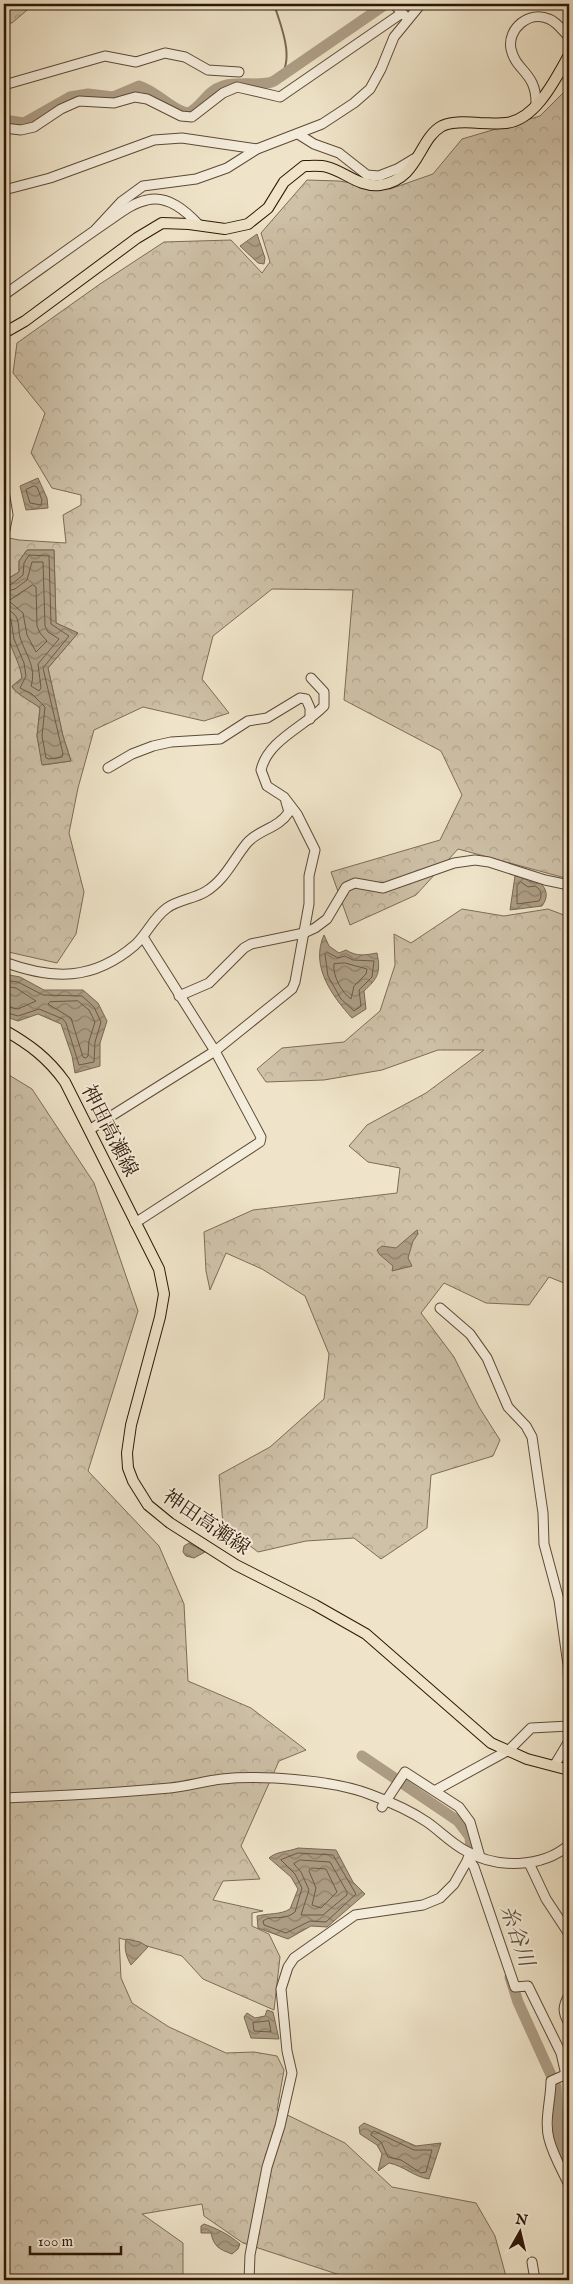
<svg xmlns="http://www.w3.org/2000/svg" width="573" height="2284" font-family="'IM FELL English','Noto Serif JP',serif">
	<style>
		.forest { fill: url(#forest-crowns); stroke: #7e6c56 }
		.water { fill: url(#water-waves); stroke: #7a6852 }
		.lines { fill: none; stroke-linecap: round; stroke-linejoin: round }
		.shore { stroke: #6d5a46; stroke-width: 1 }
		.stream { stroke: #7a6852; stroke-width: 2 }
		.river { stroke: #ad9e86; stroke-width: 11 }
		.minor-casing { stroke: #5e4a36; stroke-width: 11 }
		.major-casing { stroke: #2d1705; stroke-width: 12 }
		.minor { stroke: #f5eddc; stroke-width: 9 }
		.major { stroke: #efe4c9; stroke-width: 10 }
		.labels { text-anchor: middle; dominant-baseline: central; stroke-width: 4; stroke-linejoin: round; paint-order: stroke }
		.street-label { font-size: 20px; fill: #2d1705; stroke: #f5eddc }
		.water-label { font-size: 21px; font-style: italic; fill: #604d39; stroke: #f5eddc }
	</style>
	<defs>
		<pattern id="forest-crowns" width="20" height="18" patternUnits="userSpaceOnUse" patternTransform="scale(1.25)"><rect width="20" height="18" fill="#cec1a8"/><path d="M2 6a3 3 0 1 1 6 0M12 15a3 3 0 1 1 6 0" fill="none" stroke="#b1a58f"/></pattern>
		<pattern id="water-waves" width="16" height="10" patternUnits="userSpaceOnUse" patternTransform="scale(1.25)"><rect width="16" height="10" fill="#ad9e86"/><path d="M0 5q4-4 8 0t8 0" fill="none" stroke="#8d806c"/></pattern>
	</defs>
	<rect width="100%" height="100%" fill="#efe4c9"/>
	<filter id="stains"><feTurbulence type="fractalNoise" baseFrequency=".004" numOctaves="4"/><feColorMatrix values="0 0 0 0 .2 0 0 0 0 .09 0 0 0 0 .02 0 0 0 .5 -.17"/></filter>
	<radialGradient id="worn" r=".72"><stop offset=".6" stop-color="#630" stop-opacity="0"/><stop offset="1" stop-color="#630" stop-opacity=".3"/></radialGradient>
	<g class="forest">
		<polygon points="4,4 34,4 12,23 4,23"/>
		<path d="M569 87V879L458 849 416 895 350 925 331 872 440 840 462 795 441 751 344 700 353 590 272 589 213 636 202 679 229 713 204 721 143 707 94 730 78 788 69 833 84 892 76 934 57 963 4 951V617L9 641 20 665 22 678 12 687C16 694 32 701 40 708L37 736 43 765 71 761 63 736 48 668 78 633 56 623 54 550H27L19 561V572L4 581V537L19 540 66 543 63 515 81 505V495L52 488 31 453 45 413 13 373 17 343 100 284 164 242 231 240 262 273 270 262 261 233 307 180 339 181 390 189 433 174 462 139 540 116Z"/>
		<polygon points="462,909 504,916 548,909 569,917 569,1285 549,1277 529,1305 486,1303 444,1283 421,1313 454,1357 479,1407 500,1440 493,1456 431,1475 427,1528 381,1559 354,1538 306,1541 258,1552 223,1525 219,1475 270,1447 324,1399 329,1354 305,1296 262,1269 226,1253 210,1290 206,1271 204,1232 253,1210 397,1193 400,1168 368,1162 349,1146 367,1125 426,1093 484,1050 438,1050 382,1070 324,1080 266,1082 257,1069 282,1048 344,1042 380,1011 395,965 394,934 411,943"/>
		<polygon points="4,1072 32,1089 94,1183 138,1311 88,1471 159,1546 184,1604 188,1681 251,1708 306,1750 279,1761 241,1846 260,1879 223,1881 213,1900 263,1911 252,1913 252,1926 269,1934 280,1957 274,2010 203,1979 182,1956 119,1938 121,1978 132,2003 169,2027 226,2053 254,2052 277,2056 284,2070 277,2110 345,2143 392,2187 476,2203 495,2236 507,2280 355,2280 243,2243 204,2216 202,2204 142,2214 183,2243 183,2280 4,2280"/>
	</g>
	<g class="water">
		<polygon points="257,234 265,258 264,264 258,263 240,246"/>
		<polygon points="38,478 47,498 48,508 26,510 20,486"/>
		<path d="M27 550H54L56 623 78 633 48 668 63 736 71 761 42 765 37 736 40 708C32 701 16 695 12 686L22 678C20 664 13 653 9 640 4 621 4 602 4 581L19 572V561Z"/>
		<path d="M520 875 530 882 535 879C546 886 550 895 542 906L510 910 515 876Z"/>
		<path d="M324 935 329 946 339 953 346 950C357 957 365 955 377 953 381 973 378 978 364 991L366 1009 352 1018C332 996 310 966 324 935Z"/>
		<polygon points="4,974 20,977 44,990 83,990 98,1003 107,1021 100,1043 100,1066 75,1073 72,1056 61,1024 38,1014 18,1021 4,1016"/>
		<polygon points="417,1230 418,1234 413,1241 408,1258 412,1266 392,1271 393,1266 379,1254 377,1250 382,1246 396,1248"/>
		<polygon points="189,1543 205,1552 194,1558 186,1556 183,1552 184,1546"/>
		<path d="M298 1848 336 1850 353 1882 365 1894 327 1927 311 1926 288 1939 258 1928 257 1916C269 1913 280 1915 290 1909L298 1889 291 1877 269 1858C277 1851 288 1852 298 1848Z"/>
		<path d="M126 1939 140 1942 148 1947 131 1965C126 1956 124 1949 126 1939Z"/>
		<polygon points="267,2010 273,2012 279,2039 251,2038 244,2017 247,2013 255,2018 265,2016"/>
		<path d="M364 2123 416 2146 441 2143 429 2179C414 2177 404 2166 389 2163L378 2171 382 2154 377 2145 360 2134 359 2127Z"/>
		<path d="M204 2224C218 2229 228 2234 240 2244L238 2249 232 2254C219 2249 214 2247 211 2233H201V2226Z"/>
	</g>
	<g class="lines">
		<g class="shore">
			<polygon points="34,486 37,487 42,500 41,505 30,503 26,490"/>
			<polygon points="33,585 36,587 37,626 40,633 47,641 36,652 27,635 23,613 9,601"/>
			<polyline points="4,586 12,584 23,575 24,563 29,555 49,556 51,624 69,636 43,668 63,754 62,757 49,759 46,758 42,736 45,707 32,694 20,688 26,676 24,663 14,639 11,620 4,616"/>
			<path d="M4 592 15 589 27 580 32 562H43L45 626 48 632 59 639 38 664 41 688 39 691 31 686C37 667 25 654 20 637 18 630 20 620 14 614 11 611 8 610 4 610"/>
			<path d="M521 882 528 887 535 886C541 889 543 895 539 901L517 904V886Z"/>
			<polygon points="327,952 338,958 345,956 353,960 374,961 372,977 359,990 361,1006 354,1011 341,999 328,976 325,954"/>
			<path d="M345 963 367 969 366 974 354 986 351 999C342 993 332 975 334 964Z"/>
			<polyline points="4,980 18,982 43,995 82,996 94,1007 101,1022 95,1042 94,1062 79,1065 66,1023 63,1019 39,1009 18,1016 4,1012"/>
			<polyline points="4,986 16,988 36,1001 18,1009 4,1006"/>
			<polygon points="78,1001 89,1010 95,1022 89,1041 88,1056 86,1058 83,1057 71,1018 48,1004 50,1002"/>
			<path d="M298 1853 333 1855 356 1894 326 1922 310 1921 286 1933 264 1925 263 1921C272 1914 283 1922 295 1912L302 1888 295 1874 281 1860Z"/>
			<polygon points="300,1860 330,1862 347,1892 347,1895 323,1915 301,1915 309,1890 301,1872 294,1864"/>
			<polygon points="312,1868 326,1869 337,1892 321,1908 312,1905 316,1888 309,1871"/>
			<polygon points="269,2021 271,2032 254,2031 253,2023"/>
			<polygon points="374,2131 414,2150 432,2150 426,2172 421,2173 401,2160 388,2157 381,2142 371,2135"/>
		</g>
		<path class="stream" d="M274 4C280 24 296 59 279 78"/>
		<g class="river">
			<path d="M4 120 24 123 70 97 88 94 113 97 139 86C157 91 174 113 189 113 203 105 207 91 223 86 240 81 263 87 274 81L386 4"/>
			<polyline points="362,1756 458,1821 470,1837 472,1862"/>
			<polyline points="510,1977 518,2002 556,2086 559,2142 569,2173"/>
		</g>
		<g class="minor-casing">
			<g id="minor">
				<polyline points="394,4 405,16"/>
				<polyline points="4,85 105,56 136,62 165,53 185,57 208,70 239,72"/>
				<path d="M536 105C537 72 516 72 511 49 507 29 529 10 549 19 557 22 563 31 569 37"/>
				<polyline points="4,128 21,130 34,127 61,109 79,101 114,103 135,97 147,99 181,116 192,117 223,93 237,87 280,97 402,13"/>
				<polyline points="298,134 314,144 339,153 367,175 379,176 397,169 417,157"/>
				<polyline points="4,190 50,178 154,140 182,138 257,149"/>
				<polyline points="96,229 121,202 143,186 196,179 227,168 257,149 322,124 354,103 370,89 381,69 394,37 421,4"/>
				<path d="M4 295C38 271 72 246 107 222 119 214 132 203 147 200 168 195 186 211 199 225"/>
				<polyline points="4,491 8,515 4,535"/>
				<polyline points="108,768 132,754 153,746 171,742 220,739 248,721 267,718 300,698 306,699 310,708 310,719"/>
				<path d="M4 962C53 980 93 981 135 945 147 934 153 918 167 908 178 900 193 899 205 892 225 880 233 860 247 843 259 829 278 829 289 812L286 802"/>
				<polyline points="179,996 209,983 244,948 251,944 304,933 315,928 327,919 346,887 355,883 383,888 454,863 475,860 489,862 545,880 569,885"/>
				<path d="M89 1130 215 1051 292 989 295 982 309 904V876L315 850 297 814 284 797 267 786 261 770C268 740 304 727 324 706V692L311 678"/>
				<polyline points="135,1223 260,1142 261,1137 215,1051 143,937"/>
				<polyline points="440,1308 470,1334 487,1358 508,1407 526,1426 532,1437 543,1513 544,1544 559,1600 568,1665 569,1697"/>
				<polyline points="554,1766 569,1741"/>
				<polyline points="436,1790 509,1750 531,1728 569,1726"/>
				<path d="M4 1798C59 1796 115 1793 170 1788 188 1786 205 1781 222 1779 261 1775 333 1780 369 1794 388 1801 409 1810 427 1822 440 1831 451 1843 466 1851 497 1869 542 1868 569 1845"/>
				<polyline points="382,1807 405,1772 459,1807 470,1822 480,1857"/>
				<polyline points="468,1858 474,1867 515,1987 528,1986 561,2053 566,2075"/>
				<polyline points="529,1863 546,1899 569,1934"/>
				<path d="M569 1995C563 2006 562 2012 569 2023"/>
				<path d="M569 2073 551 2081C551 2099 544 2121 549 2139 553 2155 562 2170 569 2185"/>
				<polyline points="532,2262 535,2280"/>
				<polyline points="249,2280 250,2255 267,2167 280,2126 292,2073 287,2051 281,1989 288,1967 294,1958 355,1915 423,1905 440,1898 454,1884 471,1854"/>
			</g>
		</g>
		<g class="major-casing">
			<g id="major">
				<path d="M4 333 25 321 137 238 162 223 189 224 225 229 248 224 268 208 284 182 304 166C311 166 320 165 327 167 346 172 358 187 380 185 419 180 418 139 442 126 453 121 468 122 480 123 488 123 498 124 506 123 536 120 556 78 569 55"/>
				<path d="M4 1030C29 1044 48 1058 65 1082L159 1269 164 1294 160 1317 131 1425 127 1453 128 1468 133 1481 148 1505 170 1523 236 1565 315 1605 366 1634 491 1743 527 1759 569 1770"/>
			</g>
		</g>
		<use href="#minor" class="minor"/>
		<use href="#major" class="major"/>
	</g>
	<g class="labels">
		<g class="street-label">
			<text transform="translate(109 1131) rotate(63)">神田高瀬線</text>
			<text transform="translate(206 1523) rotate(34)">神田高瀬線</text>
		</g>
		<g class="water-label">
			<text transform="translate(516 1936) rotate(71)">糸谷川</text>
		</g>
	</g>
	<rect width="573" height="2284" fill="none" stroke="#efe4c9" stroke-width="20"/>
	<rect x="5" y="5" width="563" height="2274" fill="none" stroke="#2d1705" stroke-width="2.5"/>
	<rect x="10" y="10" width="553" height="2264" fill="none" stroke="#2d1705"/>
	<g transform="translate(520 2232) rotate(8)" stroke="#f5eddc" stroke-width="4" paint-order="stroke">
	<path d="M0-4L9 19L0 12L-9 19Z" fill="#2d1705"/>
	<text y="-8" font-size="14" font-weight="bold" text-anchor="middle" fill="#2d1705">N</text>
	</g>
	<path d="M30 2246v8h91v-8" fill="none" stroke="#2d1705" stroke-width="2.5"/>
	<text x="38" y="2246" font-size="15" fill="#2d1705" stroke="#f5eddc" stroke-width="4" paint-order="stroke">100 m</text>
	<rect width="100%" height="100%" filter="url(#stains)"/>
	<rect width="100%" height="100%" fill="url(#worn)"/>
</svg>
